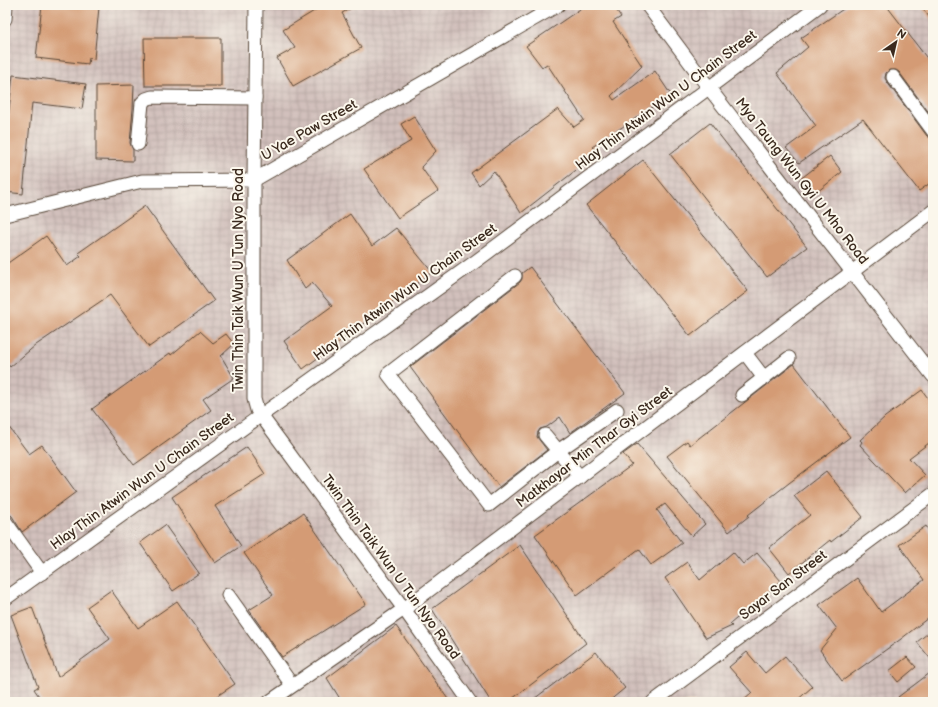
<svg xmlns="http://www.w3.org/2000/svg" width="938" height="707" font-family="'Balsamiq Sans',sans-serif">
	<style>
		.industrial { fill: url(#industrial-grid) }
		.building { fill: #d49b74 }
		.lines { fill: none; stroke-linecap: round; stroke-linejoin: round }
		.minor-casing { stroke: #574637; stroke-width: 15 }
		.minor { stroke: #fff; stroke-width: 13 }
		.labels { text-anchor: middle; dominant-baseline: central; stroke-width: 4; stroke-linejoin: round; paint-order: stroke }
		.street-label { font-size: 14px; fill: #3b2a1e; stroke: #fbf7ec }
	</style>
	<defs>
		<pattern id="industrial-grid" width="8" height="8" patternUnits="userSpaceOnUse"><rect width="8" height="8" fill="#d1c0bc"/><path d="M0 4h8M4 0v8" fill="none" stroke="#b4a5a1"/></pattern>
	</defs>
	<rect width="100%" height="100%" fill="#fbf7ec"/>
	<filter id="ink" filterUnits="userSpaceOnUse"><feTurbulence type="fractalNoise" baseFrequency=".025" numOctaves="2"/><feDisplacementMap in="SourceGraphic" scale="8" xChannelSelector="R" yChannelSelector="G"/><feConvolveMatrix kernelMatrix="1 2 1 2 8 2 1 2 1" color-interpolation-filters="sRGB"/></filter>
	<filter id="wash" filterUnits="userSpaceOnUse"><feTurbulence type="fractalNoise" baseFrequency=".012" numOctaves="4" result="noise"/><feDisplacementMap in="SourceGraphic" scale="16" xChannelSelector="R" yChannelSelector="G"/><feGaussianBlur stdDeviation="0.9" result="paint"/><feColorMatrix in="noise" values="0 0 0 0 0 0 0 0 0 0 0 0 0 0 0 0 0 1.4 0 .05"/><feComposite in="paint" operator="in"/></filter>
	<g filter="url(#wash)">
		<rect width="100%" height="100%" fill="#f3e2c6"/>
		<rect class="industrial" x="5" y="5" width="928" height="697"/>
		<g id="blocks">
			<g class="building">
				<polygon points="42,5 89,5 99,7 94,59 89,58 88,64 36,58"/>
				<polygon points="324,5 357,5 342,13 361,48 293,86 277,58 295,48 283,30"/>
				<polygon points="586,5 613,5 621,17 613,22 642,66 611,96 614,100 655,71 671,95 592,147 598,153 521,213 494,171 479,185 471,173 558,109 574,127 584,120 547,64 542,67 526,46"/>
				<polygon points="849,5 886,5 933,66 933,118 899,72 896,70 889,70 886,73 885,78 887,82 927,136 933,139 933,181 919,191 863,119 799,163 786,148 816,126 777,73 808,47 801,38"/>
				<polygon points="920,5 933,5 933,22"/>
				<polygon points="144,38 221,38 221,86 145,86"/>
				<polygon points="13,75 86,84 82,109 32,103 23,194 5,192 5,144"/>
				<polygon points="134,85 133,109 130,143 133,150 133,161 96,160 96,86"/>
				<polygon points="414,116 436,151 421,167 438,191 398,218 364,169 411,141 401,124"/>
				<polygon points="710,123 807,247 767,277 670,154"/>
				<polygon points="830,156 842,172 812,196 799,180"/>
				<polygon points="643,160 748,291 690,336 586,205"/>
				<polygon points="145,206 214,301 149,347 110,295 36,345 10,367 5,360 5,265 46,236 67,266 81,256 78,253"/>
				<polygon points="350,214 372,246 396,228 432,272 303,369 284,341 332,306 312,283 305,289 287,260"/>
				<polygon points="530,267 625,393 570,433 560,417 547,427 540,429 538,432 537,437 547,450 499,487 410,367 520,282 522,279 522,273"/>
				<polygon points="200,331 213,343 226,334 234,344 221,356 234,378 203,399 211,410 134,465 92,409 170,353 171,355"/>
				<polygon points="794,364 850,437 789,483 748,515 749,516 729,532 667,456 687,441 690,445"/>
				<polygon points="922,390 933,405 933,440 909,458 925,475 905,493 860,445 862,442 860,440 885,417"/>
				<polygon points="5,422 29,454 42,445 76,492 22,532 12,516 5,511"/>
				<polygon points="637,444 705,524 692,536 665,504 657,510 682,543 651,565 639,549 577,595 535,535 632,465 623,454"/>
				<polygon points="247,447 265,474 215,506 241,546 215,563 172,497"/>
				<polygon points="826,471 863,517 831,542 830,540 789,573 769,548 810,515 794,496"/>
				<polygon points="303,513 366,604 282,657 249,610 273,595 244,553"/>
				<polygon points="165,525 199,573 173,591 140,543"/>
				<polygon points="926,526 933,537 933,614 901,639 842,681 820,650 837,629 819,605 857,578 881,612 924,580 899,545"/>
				<polygon points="520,545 586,643 508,702 491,702 432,609"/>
				<polygon points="733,552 743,564 757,553 781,581 730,624 732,626 706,638 665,578 687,562 700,580"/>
				<polygon points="111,590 138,628 177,601 235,684 208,702 43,702 34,689 38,687 11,615 32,607 58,677 110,639 87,607"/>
				<polygon points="396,626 450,702 342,702 327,678"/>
				<polygon points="933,629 933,662 917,642"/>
				<polygon points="596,652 625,688 608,702 530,702"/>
				<polygon points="747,652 765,673 785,656 812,687 795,702 742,702 752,693 729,667"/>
				<polygon points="907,657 916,667 898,682 889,671"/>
				<polygon points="930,673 933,677 933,696 925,702 902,702 898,697"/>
			</g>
		</g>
	</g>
	<g filter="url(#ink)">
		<use href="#blocks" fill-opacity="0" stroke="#574637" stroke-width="1"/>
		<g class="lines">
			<g class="minor-casing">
				<g id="minor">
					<polyline points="256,5 254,180 254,399 257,410 404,609 470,702"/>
					<polyline points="647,5 709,88 933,376"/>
					<polyline points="5,19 6,5"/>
					<polyline points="893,77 933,131"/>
					<polyline points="138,144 142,103 146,99 152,97 255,98"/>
					<polyline points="5,215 142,181 254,180 558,5"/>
					<polyline points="515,276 388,374 489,505 558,451 617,410"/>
					<polyline points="745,353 764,378"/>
					<polyline points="742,395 789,358"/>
					<polyline points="545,435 580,477"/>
					<polyline points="5,521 42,573"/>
					<polyline points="228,595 292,685"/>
					<polyline points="5,599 479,259 820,5"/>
					<polyline points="269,702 404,609 933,211"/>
					<polyline points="653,702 933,494"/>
				</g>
			</g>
			<use href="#minor" class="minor"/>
		</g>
	</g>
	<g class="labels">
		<g class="street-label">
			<text transform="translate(666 100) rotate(-37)">Hlay Thin Atwin Wun U Chain Street</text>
			<text transform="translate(309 130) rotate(-30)">U Yae Paw Street</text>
			<text transform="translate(802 181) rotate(52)">Mya Taung Wun Gyi U Mho Road</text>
			<text transform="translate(238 280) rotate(-90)">Twin Thin Taik Wun U Tun Nyo Road</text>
			<text transform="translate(405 292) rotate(-36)">Hlay Thin Atwin Wun U Chain Street</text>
			<text transform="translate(594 447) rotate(-37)">Matkhayar Min Thar Gyi Street</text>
			<text transform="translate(142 481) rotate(-36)">Hlay Thin Atwin Wun U Chain Street</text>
			<text transform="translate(391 567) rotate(54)">Twin Thin Taik Wun U Tun Nyo Road</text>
			<text transform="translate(783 585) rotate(-37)">Sayar San Street</text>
		</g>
	</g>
	<rect width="938" height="707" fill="none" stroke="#fbf7ec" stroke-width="20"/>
	<g transform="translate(896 42) rotate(34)" stroke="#fbf7ec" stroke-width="3" paint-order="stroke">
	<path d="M0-3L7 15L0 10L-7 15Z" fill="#3b2a1e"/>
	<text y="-6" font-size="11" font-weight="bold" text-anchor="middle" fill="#3b2a1e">N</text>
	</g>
</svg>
